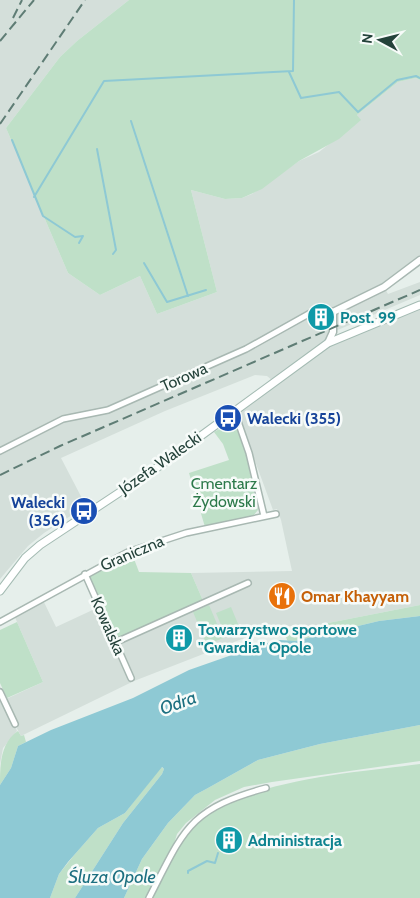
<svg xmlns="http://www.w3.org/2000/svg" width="420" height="898" font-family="Cabin,sans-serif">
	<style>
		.built { fill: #d4dfda }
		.green { fill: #bfe0c8 }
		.water { fill: #8ec9d4 }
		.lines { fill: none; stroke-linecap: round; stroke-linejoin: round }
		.stream { stroke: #8ec9d4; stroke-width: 2 }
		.minor-casing { stroke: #a8b8b2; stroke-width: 8 }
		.tertiary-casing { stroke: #a8b8b2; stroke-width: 9 }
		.secondary-casing { stroke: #a4bbb3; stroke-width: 9 }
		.minor { stroke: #fff; stroke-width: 5 }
		.tertiary { stroke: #fff; stroke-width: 6 }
		.secondary { stroke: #fff; stroke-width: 7 }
		.rail { stroke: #5f7d75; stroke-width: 2; stroke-dasharray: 10 5; stroke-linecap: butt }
		.labels { text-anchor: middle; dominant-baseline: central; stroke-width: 5; stroke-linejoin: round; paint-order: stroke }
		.culture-label { font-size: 16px; font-weight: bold; fill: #0d838f; stroke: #f7fbf9; text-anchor: start }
		.street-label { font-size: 16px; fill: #24423a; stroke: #f7fbf9 }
		.transit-label { font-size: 16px; font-weight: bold; fill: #164399; stroke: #f7fbf9; text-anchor: start }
		.park-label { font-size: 16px; fill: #2d7a4b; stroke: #f7fbf9 }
		.food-label { font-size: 16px; font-weight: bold; fill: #c56008; stroke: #f7fbf9; text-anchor: start }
		.water-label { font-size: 18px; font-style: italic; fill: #1c6f80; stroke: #f7fbf9 }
	</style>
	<rect width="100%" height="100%" fill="#e6efeb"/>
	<polygon class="built" points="0,0 129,0 77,41 60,57 6,128 68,273 100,295 140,276 157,314 217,292 191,190 225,199 242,198 252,194 299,161 319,152 360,120 357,115 398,82 416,78 420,80 420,260 384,287 388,294 420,282 420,295 333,332 331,339 420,305 420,605 313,626 275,626 134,681 21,736 14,723 17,731 3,748 0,764 0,693 4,700 43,682 14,615 42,598 56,627 99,607 204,603 191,573 292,571 281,520 277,509 273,510 236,409 273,381 267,376 255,375 165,411 61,458 86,506 44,533 28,546 0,579"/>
	<g class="green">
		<polygon points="129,0 420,0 420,80 416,78 398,82 357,115 361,120 339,139 299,161 262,189 242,198 225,199 191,190 217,292 157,314 140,276 100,295 68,273 6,128 60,57 77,41"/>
		<polygon points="233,417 246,455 258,510 253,516 205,527 189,473 229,460 223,444 214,432 232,422"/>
		<polygon points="131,551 139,572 191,573 204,603 114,643 85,574"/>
		<polygon points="209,605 223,638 207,645 193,612"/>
		<polygon points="420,605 420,616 379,621 295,641 288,642 285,635 292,626 313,626"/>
		<polygon points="231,607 241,631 226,637 216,613"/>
		<polygon points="17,622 43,682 7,698 0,683 0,630"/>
		<polygon points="420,725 420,761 272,782 244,787 215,800 186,823 177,834 173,847 147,898 124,898 142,859 168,823 195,795 208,788 258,760 320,744"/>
		<path d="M18 731 21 736 24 735 26 742 18 746 11 768 0 785C0 766 0 743 18 731Z"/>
		<path d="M420 764V898H151C161 879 171 851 185 834 228 780 354 773 420 764Z"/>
		<polygon points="161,767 164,769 162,774 123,823 75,898 50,898 59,874 75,854 98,828 125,813"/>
	</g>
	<polygon class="water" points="420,616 420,725 320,744 258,760 208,788 195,795 168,823 142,859 124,898 75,898 123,823 162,774 164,769 162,767 125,813 98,828 68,862 59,874 50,898 0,898 0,785 11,768 18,746 51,730 133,698 189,670 263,644 280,640 295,641 379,621"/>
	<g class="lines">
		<g class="stream">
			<polyline points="289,72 301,98 339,92 358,112 397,80 416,76 420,78"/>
			<polyline points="131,121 188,296"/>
			<polyline points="12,140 43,216 75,237 83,236 79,243"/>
			<polyline points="97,149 116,250 113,254"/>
			<polyline points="34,197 104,81 293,71 294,0"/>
			<polyline points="144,263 167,302 206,290"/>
			<polyline points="188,873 188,871 207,861 215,863 218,853"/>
		</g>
		<g class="minor-casing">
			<g id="minor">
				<polyline points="234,410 249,453 264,516"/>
				<polyline points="0,451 63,419 108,410 246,349 314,311 327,309 333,312"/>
				<polyline points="85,574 131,678"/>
				<polyline points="0,622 128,552 186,533 276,514"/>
				<polyline points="114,643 248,583"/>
				<polyline points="0,692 15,724"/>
				<path d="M149 898C184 830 188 809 266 788"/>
			</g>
		</g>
		<g class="tertiary-casing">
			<polyline id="tertiary" points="328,343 333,332 333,312 384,287 420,260"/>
		</g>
		<g class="secondary-casing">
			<polyline id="secondary" points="0,591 25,558 40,545 161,465 328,343 420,305"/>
		</g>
		<use href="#minor" class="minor"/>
		<use href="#tertiary" class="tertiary"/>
		<use href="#secondary" class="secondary"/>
		<g class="rail">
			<polyline points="13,18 22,0"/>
			<polyline points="0,41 34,0"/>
			<polyline points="0,124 85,0"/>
			<polyline points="0,475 60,446 420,290"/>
		</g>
	</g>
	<defs>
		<g id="building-disc" transform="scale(1.4375)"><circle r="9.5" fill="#0f9aa8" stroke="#f7fbf9"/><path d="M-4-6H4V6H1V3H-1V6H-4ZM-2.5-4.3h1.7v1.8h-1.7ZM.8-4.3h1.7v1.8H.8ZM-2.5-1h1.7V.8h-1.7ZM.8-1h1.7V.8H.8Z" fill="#fff"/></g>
		<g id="bus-disc" transform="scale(1.4375)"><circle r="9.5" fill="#1a4fb4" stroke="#f7fbf9"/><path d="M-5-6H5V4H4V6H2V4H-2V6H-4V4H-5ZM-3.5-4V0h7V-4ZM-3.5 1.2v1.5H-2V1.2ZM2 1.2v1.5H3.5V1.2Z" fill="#fff"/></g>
		<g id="restaurant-disc" transform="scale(1.4375)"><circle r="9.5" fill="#e8710a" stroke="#f7fbf9"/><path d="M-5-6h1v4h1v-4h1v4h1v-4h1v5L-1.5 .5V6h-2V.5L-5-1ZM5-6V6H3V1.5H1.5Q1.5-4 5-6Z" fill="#fff"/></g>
	</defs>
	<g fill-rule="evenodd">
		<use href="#building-disc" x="321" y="317"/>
		<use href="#bus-disc" x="228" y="418"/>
		<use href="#bus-disc" x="84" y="511"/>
		<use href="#restaurant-disc" x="282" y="596"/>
		<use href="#building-disc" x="179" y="638"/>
		<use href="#building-disc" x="229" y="840"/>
	</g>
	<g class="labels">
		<g class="culture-label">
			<text x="340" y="317">Post. 99</text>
			<text x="198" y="629">Towarzystwo sportowe<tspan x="198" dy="18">"Gwardia" Opole</tspan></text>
			<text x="248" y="840">Administracja</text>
		</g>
		<g class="street-label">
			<text transform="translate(184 377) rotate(-24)">Torowa</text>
			<text transform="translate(160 463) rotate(-35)">Józefa Walecki</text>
			<text transform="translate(132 553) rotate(-23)">Graniczna</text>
			<text transform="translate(108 626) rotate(66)">Kowalska</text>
		</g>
		<g class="transit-label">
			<text x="247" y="418">Walecki (355)</text>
			<text x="65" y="502" text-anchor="end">Walecki<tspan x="65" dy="18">(356)</tspan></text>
		</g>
		<g class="park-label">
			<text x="224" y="483">Cmentarz<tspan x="224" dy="18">Żydowski</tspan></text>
		</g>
		<g class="food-label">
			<text x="301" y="596">Omar Khayyam</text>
		</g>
		<g class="water-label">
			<text transform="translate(178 703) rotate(-20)">Odra</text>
			<text x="112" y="877">Śluza Opole</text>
		</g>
	</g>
	<g transform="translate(380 40) rotate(277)" stroke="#f7fbf9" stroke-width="4" paint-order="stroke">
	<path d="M0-4L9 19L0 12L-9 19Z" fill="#24423a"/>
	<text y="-8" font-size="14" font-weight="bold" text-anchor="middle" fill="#24423a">N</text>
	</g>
</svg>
